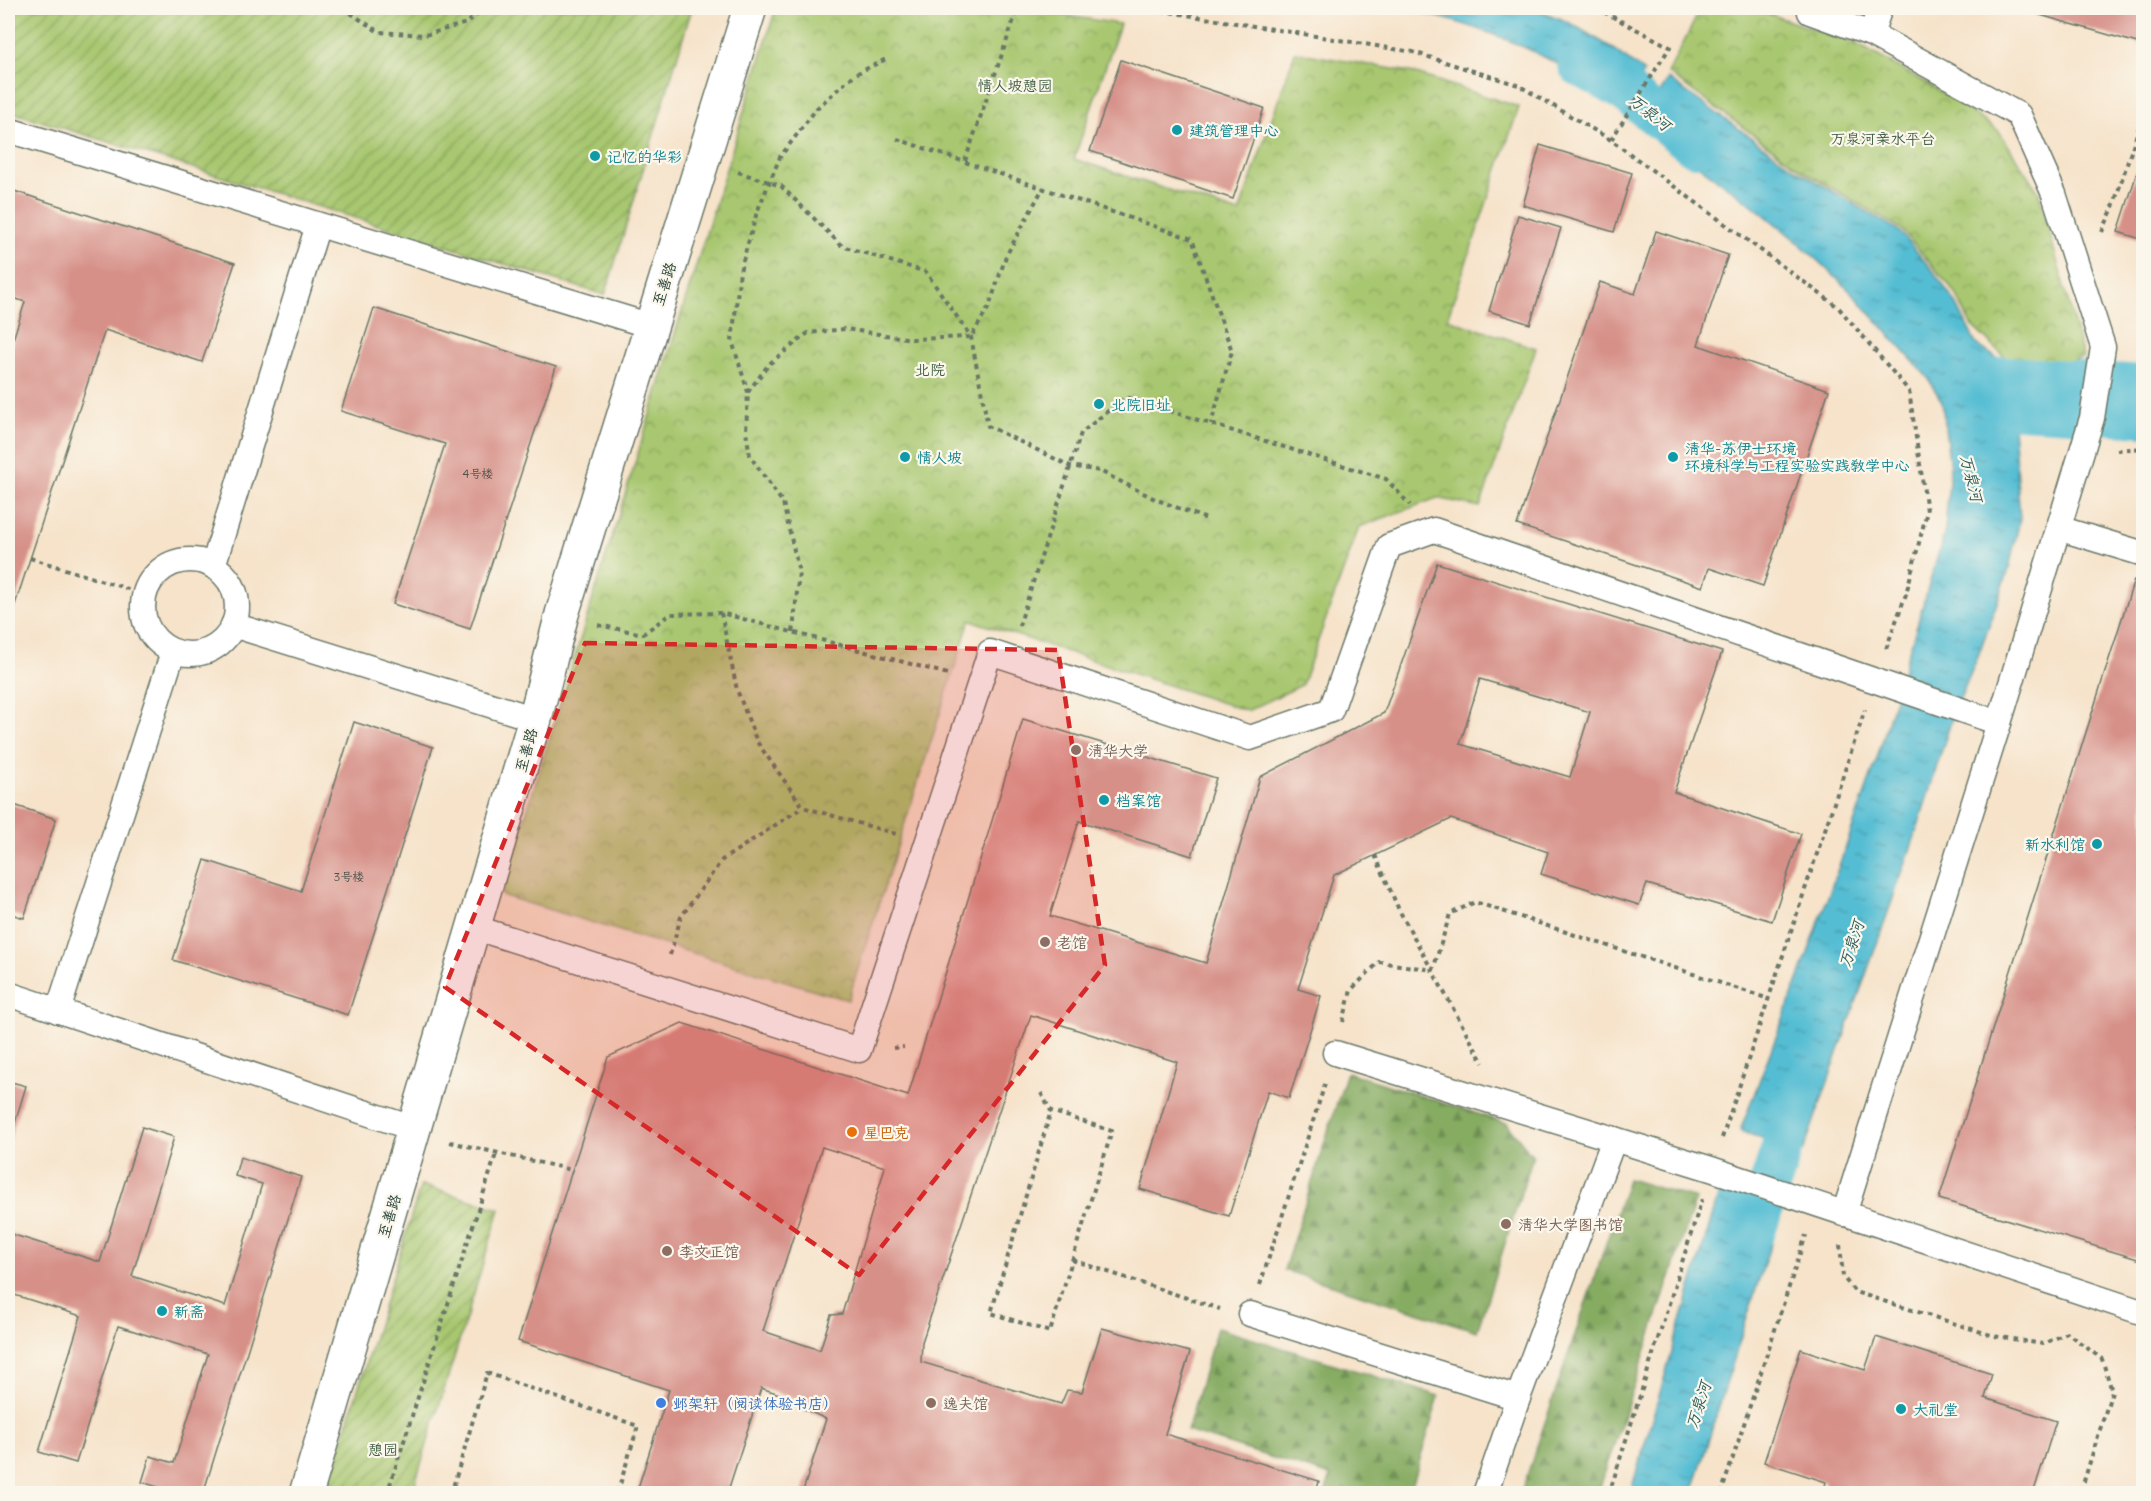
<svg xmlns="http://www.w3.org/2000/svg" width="2151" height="1501" font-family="Delius,'LXGW WenKai TC',sans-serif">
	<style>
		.forest { fill: url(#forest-firs); stroke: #52744b; stroke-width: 1.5 }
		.park { fill: url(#park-crowns); stroke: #648252; stroke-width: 1.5 }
		.garden { fill: url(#garden-furrows); stroke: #648252; stroke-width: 1.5 }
		.water { fill: url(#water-ripples); stroke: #3a7d84; stroke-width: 1.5 }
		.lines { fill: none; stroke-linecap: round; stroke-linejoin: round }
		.canal { stroke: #55bdd3; stroke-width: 42 }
		.river { stroke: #55bdd3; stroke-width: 72 }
		.building { fill: #d69088; fill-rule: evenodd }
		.service-casing { stroke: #6a7768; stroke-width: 27 }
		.minor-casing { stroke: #6a7768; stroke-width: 36 }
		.path { stroke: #6a7768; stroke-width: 4; stroke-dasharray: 4.5 4.5; stroke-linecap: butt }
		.service { stroke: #fff; stroke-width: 24 }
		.minor { stroke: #fff; stroke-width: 33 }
		.marked { fill: #d62828; fill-opacity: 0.2; stroke: #d62828; stroke-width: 4.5; stroke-dasharray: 12 8; stroke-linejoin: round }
		.culture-dot { fill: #0f9aa8; stroke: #fbf7ec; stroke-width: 2 }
		.education-dot { fill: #8d6e63; stroke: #fbf7ec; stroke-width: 2 }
		.food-dot { fill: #e8710a; stroke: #fbf7ec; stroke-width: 2 }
		.shop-dot { fill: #3f7fe0; stroke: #fbf7ec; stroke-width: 2 }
		.labels { text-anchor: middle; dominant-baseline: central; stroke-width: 4.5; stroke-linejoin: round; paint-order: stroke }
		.number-label { font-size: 12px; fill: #4d5249 }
		.park-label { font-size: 15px; fill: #416043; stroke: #fbf7ec }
		.culture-label { font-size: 15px; fill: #0d838f; stroke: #fbf7ec; text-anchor: start }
		.street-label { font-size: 15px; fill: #1f3d34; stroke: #fbf7ec }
		.education-label { font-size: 15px; fill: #785e54; stroke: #fbf7ec; text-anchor: start }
		.food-label { font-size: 15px; fill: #c56008; stroke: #fbf7ec; text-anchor: start }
		.shop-label { font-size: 15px; fill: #366cbe; stroke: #fbf7ec; text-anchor: start }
		.water-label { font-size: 16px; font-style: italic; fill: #2c5d5c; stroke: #fbf7ec }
	</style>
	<defs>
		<pattern id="forest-firs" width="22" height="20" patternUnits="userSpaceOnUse" patternTransform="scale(1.5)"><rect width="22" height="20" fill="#86ac62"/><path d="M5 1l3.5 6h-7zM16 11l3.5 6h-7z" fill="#6d8d52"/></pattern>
		<pattern id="park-crowns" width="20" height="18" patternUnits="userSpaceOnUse" patternTransform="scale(1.5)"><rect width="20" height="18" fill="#a8c76f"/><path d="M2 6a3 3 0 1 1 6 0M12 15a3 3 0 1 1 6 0" fill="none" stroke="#88a35c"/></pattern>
		<pattern id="garden-furrows" width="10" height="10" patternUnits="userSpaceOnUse" patternTransform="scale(1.5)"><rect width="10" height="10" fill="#a8c76f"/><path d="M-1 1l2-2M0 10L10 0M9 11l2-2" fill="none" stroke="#88a35c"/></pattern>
		<pattern id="water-ripples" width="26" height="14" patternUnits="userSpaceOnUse" patternTransform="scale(1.5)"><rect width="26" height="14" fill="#55bdd3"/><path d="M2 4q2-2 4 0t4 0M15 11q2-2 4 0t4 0" fill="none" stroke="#469bac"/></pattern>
	</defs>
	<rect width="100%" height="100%" fill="#fbf7ec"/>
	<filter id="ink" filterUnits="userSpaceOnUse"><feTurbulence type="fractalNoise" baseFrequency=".0167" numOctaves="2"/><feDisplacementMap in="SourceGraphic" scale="12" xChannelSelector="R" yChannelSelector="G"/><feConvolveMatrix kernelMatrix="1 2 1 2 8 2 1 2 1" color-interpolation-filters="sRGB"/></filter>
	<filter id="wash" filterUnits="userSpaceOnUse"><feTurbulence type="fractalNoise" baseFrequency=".008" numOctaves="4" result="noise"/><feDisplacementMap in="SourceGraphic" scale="24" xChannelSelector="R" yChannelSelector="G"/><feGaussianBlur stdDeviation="1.35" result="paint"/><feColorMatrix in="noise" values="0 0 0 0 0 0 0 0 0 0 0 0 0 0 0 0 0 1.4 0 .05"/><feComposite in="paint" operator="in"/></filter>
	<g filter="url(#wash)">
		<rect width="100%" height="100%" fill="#f6e3ca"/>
		<g class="forest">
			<polygon points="1347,1072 1506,1123 1533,1156 1477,1331 1284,1270"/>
			<polygon points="1628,1179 1696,1199 1598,1493 1521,1493"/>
			<polygon points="1217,1328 1439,1396 1410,1493 1325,1493 1331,1476 1187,1431"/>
		</g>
		<g class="park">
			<polygon points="776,8 1019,8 1120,24 1074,159 1239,213 1295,52 1410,72 1519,107 1447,319 1536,348 1480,507 1437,498 1359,527 1302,685 1247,711 970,620 848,1000 501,895"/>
			<polygon points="1701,8 1751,8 1855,43 1930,85 1999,131 2039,193 2083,357 2066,364 2010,362 1971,325 1955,292 1900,228 1805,172 1668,73"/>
		</g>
		<g class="garden">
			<polygon points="8,8 692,8 605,295 8,111"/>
			<polygon points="421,1185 500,1209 412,1493 326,1493"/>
		</g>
		<g class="water">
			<path d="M1396 8H1535L1570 23 1609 46 1644 72 1621 106C1598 91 1576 73 1552 61 1502 35 1451 17 1396 8Z"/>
			<polygon points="1668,79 1800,172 1898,230 1934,272 1957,305 1976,344 2007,365 2047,376 2083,379 2078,415 2030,418 2013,427 2020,519 2008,572 1978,656 1953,715 1914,839 1803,1152 1740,1131 1800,975 1875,765 1945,531 1950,469 1942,402 1928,378 1851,292 1799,243 1751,204 1642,124"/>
			<polygon points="1723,1179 1785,1202 1761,1273 1692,1493 1630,1494"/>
		</g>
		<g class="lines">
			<g class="canal">
				<polyline points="1579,65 1622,89 1695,146"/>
				<polyline points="1755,1230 1801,1090"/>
			</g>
			<polyline class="river" points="2007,392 2144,401"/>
		</g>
		<g id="blocks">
			<g class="building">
				<polygon points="2016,8 2144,8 2144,45"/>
				<polygon points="1121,60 1264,108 1233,199 1090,151"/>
				<polygon points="1540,145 1632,173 1614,232 1523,205"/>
				<polygon points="2143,154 2144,154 2144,240 2118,232"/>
				<polygon points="8,189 235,263 202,362 105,330 8,626 8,355 25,302 8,296"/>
				<polygon points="1518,215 1561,228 1530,324 1489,311"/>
				<polygon points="1656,231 1728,255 1698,345 1829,390 1763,586 1709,568 1703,587 1517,525 1600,282 1635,294"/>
				<polygon points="374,308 556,367 470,629 393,604 445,444 341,411"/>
				<path d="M1437 563 1722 652 1674 792 1801 834 1772 921 1647 884 1639 905 1541 874 1548 852 1451 819 1334 875 1298 989 1321 996 1289 1098 1268 1091 1229 1216 1140 1189 1177 1062 1031 1015 922 1342 921 1362 1061 1404 1067 1390 1082 1392 1102 1328 1190 1352 1165 1434 1319 1481 1316 1494H802L826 1419 802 1408 804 1402 761 1388 727 1494H636L669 1390 518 1341 608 1057 682 1023 908 1096 1023 719 1216 778 1192 856 1079 821 1050 916 1206 963 1260 777 1384 713ZM1480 679 1590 712 1570 777 1460 744ZM822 1147 885 1167 842 1314 831 1315 820 1350 763 1331Z"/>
				<polygon points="2134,580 2144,583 2144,1104 2137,1125 2144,1127 2144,1261 1939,1199"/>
				<polygon points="354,722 433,747 348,1015 173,960 205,860 301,891"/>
				<polygon points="8,803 56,819 24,918 8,913"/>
				<polygon points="8,1081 26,1086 8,1146"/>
				<polygon points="142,1127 174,1137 132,1276 225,1306 262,1184 235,1176 240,1157 301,1177 203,1494 180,1494 142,1482 150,1456 174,1463 208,1354 118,1326 76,1463 39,1452 81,1316 8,1293 8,1233 100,1262"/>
				<polygon points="1876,1337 1992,1374 1985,1398 2056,1421 2033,1494 1823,1494 1826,1482 1764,1462 1801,1349 1865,1370"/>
			</g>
		</g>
	</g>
	<g filter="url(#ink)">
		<use href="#blocks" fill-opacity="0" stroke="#6a7768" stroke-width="1.5"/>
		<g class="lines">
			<g class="service-casing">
				<g id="service">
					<polyline points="1812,8 1810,12 1871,34 2019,115 2054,194 2103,347 2092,418 1999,723 1844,1214"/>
					<polyline points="1871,34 1880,8"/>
					<polyline points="8,130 651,326"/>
					<polyline points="2058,528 2144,554"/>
					<circle cx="190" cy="607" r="47"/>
					<polyline points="213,566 318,225"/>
					<polyline points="233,625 535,719"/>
					<polyline points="473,927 859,1050 990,652 1250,738 1331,710 1389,546 1434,530 1999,723"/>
					<polyline points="8,994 415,1129"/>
					<polyline points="58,1011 173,652"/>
					<polyline points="1335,1053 1711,1169 2144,1313"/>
					<polyline points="1250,1314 1518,1398"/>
					<polyline points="1485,1494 1518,1398 1614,1139"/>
				</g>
			</g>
			<g class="minor-casing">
				<polyline id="minor" points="306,1494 535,719 562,614 750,8"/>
			</g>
			<g class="path">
				<polyline points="343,8 379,32 425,35 467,23 484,8"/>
				<polyline points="1144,8 1413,52 1518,85 1611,140 1838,307 1909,391 1927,511 1906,594 1886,649"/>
				<polyline points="1596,8 1670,47 1611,140"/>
				<polyline points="897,139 1192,239 1232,351 1211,424"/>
				<polyline points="965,161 1018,8"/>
				<polyline points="738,172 781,186 842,246 926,272 971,337 988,426 1070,466 1100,471 1155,499 1209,520"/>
				<polyline points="2102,232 2112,210 2144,112"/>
				<polyline points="748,392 769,364 808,333 845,329 912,339 971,337 989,307 1006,256 1043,188"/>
				<polyline points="2117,450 2144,448"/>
				<polyline points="30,558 144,594"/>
				<polyline points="721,613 737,690 757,742 803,807 896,834"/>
				<polyline points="598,625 643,634 670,614 721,613 948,674"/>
				<polyline points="1019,626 1081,433 1125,397 1386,479 1410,505"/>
				<polyline points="793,632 799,572 783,503 750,456 746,431 748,392 732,341 740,271 757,212 780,157 817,108 854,75 888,58"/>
				<polyline points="1375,855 1399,910 1483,1063"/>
				<polyline points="670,955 681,917 722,860 803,807"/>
				<polyline points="1343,1022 1351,990 1379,962 1433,970 1450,914 1475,902 1769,999"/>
				<polyline points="893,1048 904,1047"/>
				<polyline points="1041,1093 1051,1111 1112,1131 1050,1332 991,1313 1051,1111"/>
				<polyline points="1722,1138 1865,710"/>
				<polyline points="450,1142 572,1170"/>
				<polyline points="1840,1245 1843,1277 1855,1292 1994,1336 2043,1344 2067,1333 2102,1359 2112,1391 2080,1494"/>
				<polyline points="1072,1260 1220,1309"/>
				<polyline points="1260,1285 1325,1084"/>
				<polyline points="2044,1491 2053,1494"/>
				<polyline points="387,1494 497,1151"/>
				<polyline points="451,1494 487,1373 638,1426 617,1494"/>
				<polyline points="1609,1494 1702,1199"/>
				<polyline points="1721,1494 1806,1235"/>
			</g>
			<use href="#service" class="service"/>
			<use href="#minor" class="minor"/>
		</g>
	</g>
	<path class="marked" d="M585 643 1058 650 1105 965 859 1275 445 987Z"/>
	<g class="culture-dot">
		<circle cx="1177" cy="130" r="6"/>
		<circle cx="595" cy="156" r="6"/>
		<circle cx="1099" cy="404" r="6"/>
		<circle cx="905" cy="457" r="6"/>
		<circle cx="1673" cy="457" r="6"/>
		<circle cx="1104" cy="800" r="6"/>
		<circle cx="2097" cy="844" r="6"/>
		<circle cx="162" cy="1311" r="6"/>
		<circle cx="1901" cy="1409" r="6"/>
	</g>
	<g class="education-dot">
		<circle cx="1076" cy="750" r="6"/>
		<circle cx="1045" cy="942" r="6"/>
		<circle cx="1506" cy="1224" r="6"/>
		<circle cx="667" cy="1251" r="6"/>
		<circle cx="931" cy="1403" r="6"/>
	</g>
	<circle class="food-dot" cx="852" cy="1132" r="6"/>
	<circle class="shop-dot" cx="661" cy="1403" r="6"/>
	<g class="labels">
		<g class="number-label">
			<text x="478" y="473">4号楼</text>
			<text x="349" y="876">3号楼</text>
		</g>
		<g class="park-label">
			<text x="1015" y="85">情人坡憩园</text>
			<text x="1883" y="138">万泉河亲水平台</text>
			<text x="930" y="369">北院</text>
			<text x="383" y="1449">憩园</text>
		</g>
		<g class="culture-label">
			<text x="1189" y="130">建筑管理中心</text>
			<text x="607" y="156">记忆的华彩</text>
			<text x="1111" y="404">北院旧址</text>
			<text x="1685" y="448">清华-苏伊士环境<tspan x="1685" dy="17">环境科学与工程实验实践教学中心</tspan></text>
			<text x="917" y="457">情人坡</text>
			<text x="1116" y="800">档案馆</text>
			<text x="2085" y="844" text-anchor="end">新水利馆</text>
			<text x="174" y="1311">新斋</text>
			<text x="1913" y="1409">大礼堂</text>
		</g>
		<g class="street-label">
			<text transform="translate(664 284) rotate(-72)">至善路</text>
			<text transform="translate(526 750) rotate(-74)">至善路</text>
			<text transform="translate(389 1216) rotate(-73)">至善路</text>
		</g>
		<g class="education-label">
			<text x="1088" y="750">清华大学</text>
			<text x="1057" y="942">老馆</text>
			<text x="1518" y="1224">清华大学图书馆</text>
			<text x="679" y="1251">李文正馆</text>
			<text x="943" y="1403">逸夫馆</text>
		</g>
		<g class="food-label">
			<text x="864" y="1132">星巴克</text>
		</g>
		<g class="shop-label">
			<text x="673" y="1403">邺架轩（阅读体验书店）</text>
		</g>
		<g class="water-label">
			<text transform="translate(1650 112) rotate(39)">万泉河</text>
			<text transform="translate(1972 478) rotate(76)">万泉河</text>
			<text transform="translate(1851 944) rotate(-72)">万泉河</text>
			<text transform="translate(1698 1405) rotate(-72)">万泉河</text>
		</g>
	</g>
	<rect width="2151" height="1501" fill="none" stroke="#fbf7ec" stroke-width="30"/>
</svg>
